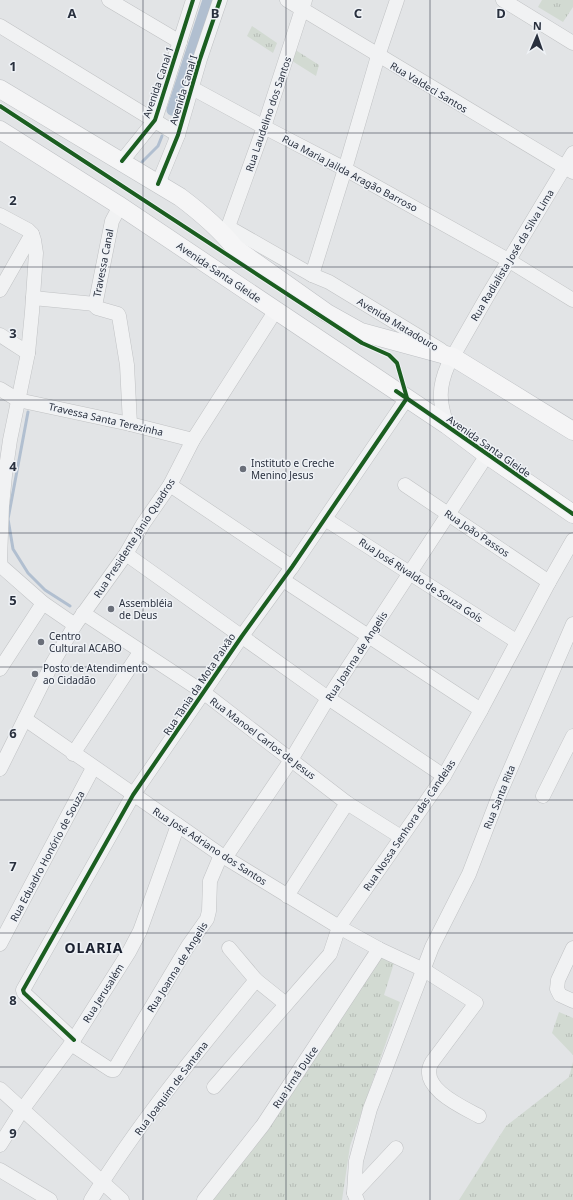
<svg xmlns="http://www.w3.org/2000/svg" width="573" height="1200" font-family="'Noto Sans',sans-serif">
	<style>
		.grass { fill: url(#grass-tufts) }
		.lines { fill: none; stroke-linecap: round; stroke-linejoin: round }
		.stream { stroke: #b1bfd0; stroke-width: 3 }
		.canal { stroke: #b1bfd0; stroke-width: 11 }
		.minor-casing { stroke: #c0c2c4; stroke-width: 15 }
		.major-casing { stroke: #bec0c4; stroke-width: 19 }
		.minor { stroke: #f1f2f3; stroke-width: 14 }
		.major { stroke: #f5f5f6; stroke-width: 18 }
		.cycleway-casing { stroke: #eff2f6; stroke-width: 6 }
		.cycleway { stroke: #1b5e20; stroke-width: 4 }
		.grid { fill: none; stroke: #29303e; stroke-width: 1; stroke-opacity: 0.55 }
		.poi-dot { fill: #6a6f79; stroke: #eff2f6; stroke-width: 1.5 }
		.labels { text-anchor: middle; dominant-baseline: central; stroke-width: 3; stroke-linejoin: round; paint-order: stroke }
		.street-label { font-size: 10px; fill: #29303e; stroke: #eff2f6 }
		.poi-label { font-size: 10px; fill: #29303e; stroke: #eff2f6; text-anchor: start }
		.district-label { font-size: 14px; font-weight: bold; letter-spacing: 1px; fill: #1b212f; stroke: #eff2f6 }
		.grid-label { font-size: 13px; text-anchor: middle; font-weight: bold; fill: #29303e; stroke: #eff2f6; stroke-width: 3; stroke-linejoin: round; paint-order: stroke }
	</style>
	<defs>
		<pattern id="grass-tufts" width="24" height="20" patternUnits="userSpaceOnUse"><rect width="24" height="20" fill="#d2dad2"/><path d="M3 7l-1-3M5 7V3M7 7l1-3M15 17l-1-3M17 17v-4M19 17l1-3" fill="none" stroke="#b4bbb5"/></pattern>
	</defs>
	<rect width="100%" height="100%" fill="#e2e4e6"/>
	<g class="grass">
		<polygon points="542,0 573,0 573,7 563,22 538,7"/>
		<polygon points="252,26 277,43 273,53 247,36"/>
		<polygon points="294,49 319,65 316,76 289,59"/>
		<polygon points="382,957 394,963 384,995 400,1002 350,1146 342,1200 206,1200"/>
		<polygon points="559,1012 573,1018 573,1055 552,1033"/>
		<polygon points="573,1062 573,1200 459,1200 506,1126 569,1077"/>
	</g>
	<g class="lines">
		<g class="stream">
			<polyline points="142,162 158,146 162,136"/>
			<polyline points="28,412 8,519 13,549 28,573 45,590 70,606"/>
		</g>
		<polyline class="canal" points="172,110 208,0"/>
		<g class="minor-casing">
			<g id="minor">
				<polyline points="109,0 180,42"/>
				<polyline points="287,0 573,172"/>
				<polyline points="503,0 573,43"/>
				<polyline points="0,26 178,135"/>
				<polyline points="192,88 264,127 345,169 508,260 573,300"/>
				<polyline points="122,161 155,120 193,0"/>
				<polyline points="158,184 178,135 200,59 220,0"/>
				<polyline points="120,206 112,221 95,306 97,308 118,314 119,316 127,365 130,424"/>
				<polyline points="0,215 28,230 32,234 34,240 36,253 32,312 28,353 10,440 5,475 2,506 0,560 1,566 43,603 75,625"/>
				<polyline points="228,227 264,127 305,0"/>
				<polyline points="224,235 228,227 312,275 329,282 441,350"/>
				<polyline points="312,275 345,169 378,56 397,0"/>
				<polyline points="0,290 32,234"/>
				<polyline points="33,298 95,304"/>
				<polyline points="0,335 28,353"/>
				<polyline points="0,389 18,400 130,424 193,440"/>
				<path d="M447 425C439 402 438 388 448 365L488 295 573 153"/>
				<polyline points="170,485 292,567"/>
				<polyline points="405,485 549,582"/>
				<polyline points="325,519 516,641"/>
				<polyline points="126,554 328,698 444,776"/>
				<polyline points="283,580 481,710"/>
				<polyline points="83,613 203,692 347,803 401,837"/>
				<polyline points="0,669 43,603"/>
				<path d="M25 719 221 855 339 927 379 949 424 970 476 1003 432 1062C417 1087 462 1107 479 1116"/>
				<polyline points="73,754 140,652"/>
				<polyline points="0,769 52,664 75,625 126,554 143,524 170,485 193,440 276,310"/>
				<polyline points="543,796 573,736"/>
				<polyline points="225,858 291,760 328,698 487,455"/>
				<polyline points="287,896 347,803"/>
				<polyline points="0,944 93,768"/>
				<polyline points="229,948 256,980 286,1004"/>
				<polyline points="573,948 558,980 557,989 560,995 573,1001"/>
				<polyline points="74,1040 24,993 23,990 133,795 242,636 292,567 407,398"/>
				<polyline points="71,1044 111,1070 114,1070 188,946 207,919 209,911 210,881 221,855"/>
				<polyline points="214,1087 330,954 339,927 444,776 481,710 549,582 573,540"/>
				<polyline points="0,1089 122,1200"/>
				<polyline points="0,1145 22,1110 71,1044 129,952 140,931 178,825"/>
				<polyline points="0,1170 50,1200"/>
				<polyline points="354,1193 396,1148"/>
				<path d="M91 1200C139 1122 198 1051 256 980"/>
				<polyline points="204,1200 263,1125 379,949"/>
				<polyline points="357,1200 354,1193 356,1161 370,1109 432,947 469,874 500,793 573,624"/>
			</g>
		</g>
		<g class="major-casing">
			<g id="major">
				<path d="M0 89 180 197C200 212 219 228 235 248L327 313 361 332 453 357 573 431"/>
				<polyline points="0,130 117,204 447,425 487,455 573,514"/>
			</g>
		</g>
		<use href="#minor" class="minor"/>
		<use href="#major" class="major"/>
		<g class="cycleway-casing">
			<g id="cycleway">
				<polyline points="0,106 362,343 389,355 397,363 407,398 292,567 242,636 133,795 23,990 24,993 74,1040"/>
				<polyline points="122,161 155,120 193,0"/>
				<polyline points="158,184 178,135 200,59 220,0"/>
				<path d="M396 391C455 431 514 473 573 514"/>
			</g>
		</g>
		<use href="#cycleway" class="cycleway"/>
	</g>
	<path class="grid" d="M143 0V1200M286 0V1200M430 0V1200M0 133H573M0 267H573M0 400H573M0 533H573M0 667H573M0 800H573M0 933H573M0 1067H573"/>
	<g class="poi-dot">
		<circle cx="243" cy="469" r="4"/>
		<circle cx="111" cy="609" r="4"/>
		<circle cx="41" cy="642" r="4"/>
		<circle cx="35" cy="674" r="4"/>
	</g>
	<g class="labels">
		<g class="street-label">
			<text transform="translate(158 82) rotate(-71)">Avenida Canal 1</text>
			<text transform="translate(429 87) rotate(31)">Rua Valdeci Santos</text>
			<text transform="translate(183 90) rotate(-73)">Avenida Canal I</text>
			<text transform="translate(268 114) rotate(-71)">Rua Laudelino dos Santos</text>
			<text transform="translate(350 173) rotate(28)">Rua Maria Jailda Aragão Barroso</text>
			<text transform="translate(512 255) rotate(-59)">Rua Radialista José da Silva Lima</text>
			<text transform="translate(103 263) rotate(-79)">Travessa Canal</text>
			<text transform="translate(219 272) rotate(34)">Avenida Santa Gleide</text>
			<text transform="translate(398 324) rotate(31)">Avenida Matadouro</text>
			<text transform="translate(106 419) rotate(13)">Travessa Santa Terezinha</text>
			<text transform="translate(489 446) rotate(35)">Avenida Santa Gleide</text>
			<text transform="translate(477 533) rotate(34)">Rua João Passos</text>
			<text transform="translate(134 538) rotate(-57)">Rua Presidente Jânio Quadros</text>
			<text transform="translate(421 580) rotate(33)">Rua José Rivaldo de Souza Goís</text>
			<text transform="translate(356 656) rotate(-57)">Rua Joanna de Angelis</text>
			<text transform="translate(199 684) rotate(-56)">Rua Tânia da Mota Paixão</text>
			<text transform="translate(263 738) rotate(37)">Rua Manoel Carlos de Jesus</text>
			<text transform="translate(499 797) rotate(-68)">Rua Santa Rita</text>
			<text transform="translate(409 825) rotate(-56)">Rua Nossa Senhora das Candeias</text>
			<text transform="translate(210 846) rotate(33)">Rua José Adriano dos Santos</text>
			<text transform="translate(47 856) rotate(-62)">Rua Eduadro Honório de Souza</text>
			<text transform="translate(177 967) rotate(-58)">Rua Joanna de Angelis</text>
			<text transform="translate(103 993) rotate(-58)">Rua Jerusalém</text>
			<text transform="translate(295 1077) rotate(-56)">Rua Irmã Dulce</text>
			<text transform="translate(171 1088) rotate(-53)">Rua Joaquim de Santana</text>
		</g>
		<g class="poi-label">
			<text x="251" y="463">Instituto e Creche<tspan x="251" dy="12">Menino Jesus</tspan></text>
			<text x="119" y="603">Assembléia<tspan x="119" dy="12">de Deus</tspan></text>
			<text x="49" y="636">Centro<tspan x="49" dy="12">Cultural ACABO</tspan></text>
			<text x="43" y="668">Posto de Atendimento<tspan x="43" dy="12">ao Cidadão</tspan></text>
		</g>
		<g class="district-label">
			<text x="94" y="947">OLARIA</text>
		</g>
	</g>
	<g class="grid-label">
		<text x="72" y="18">A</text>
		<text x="215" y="18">B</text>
		<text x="358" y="18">C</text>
		<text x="501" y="18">D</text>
		<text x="13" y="71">1</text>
		<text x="13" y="205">2</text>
		<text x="13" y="338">3</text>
		<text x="13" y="471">4</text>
		<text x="13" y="605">5</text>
		<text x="13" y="738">6</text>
		<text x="13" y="871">7</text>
		<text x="13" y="1005">8</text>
		<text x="13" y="1138">9</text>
	</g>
	<g transform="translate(537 36) rotate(2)" stroke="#eff2f6" stroke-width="3" paint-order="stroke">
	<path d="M0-3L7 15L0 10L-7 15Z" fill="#29303e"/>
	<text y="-6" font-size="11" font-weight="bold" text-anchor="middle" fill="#29303e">N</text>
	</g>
</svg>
